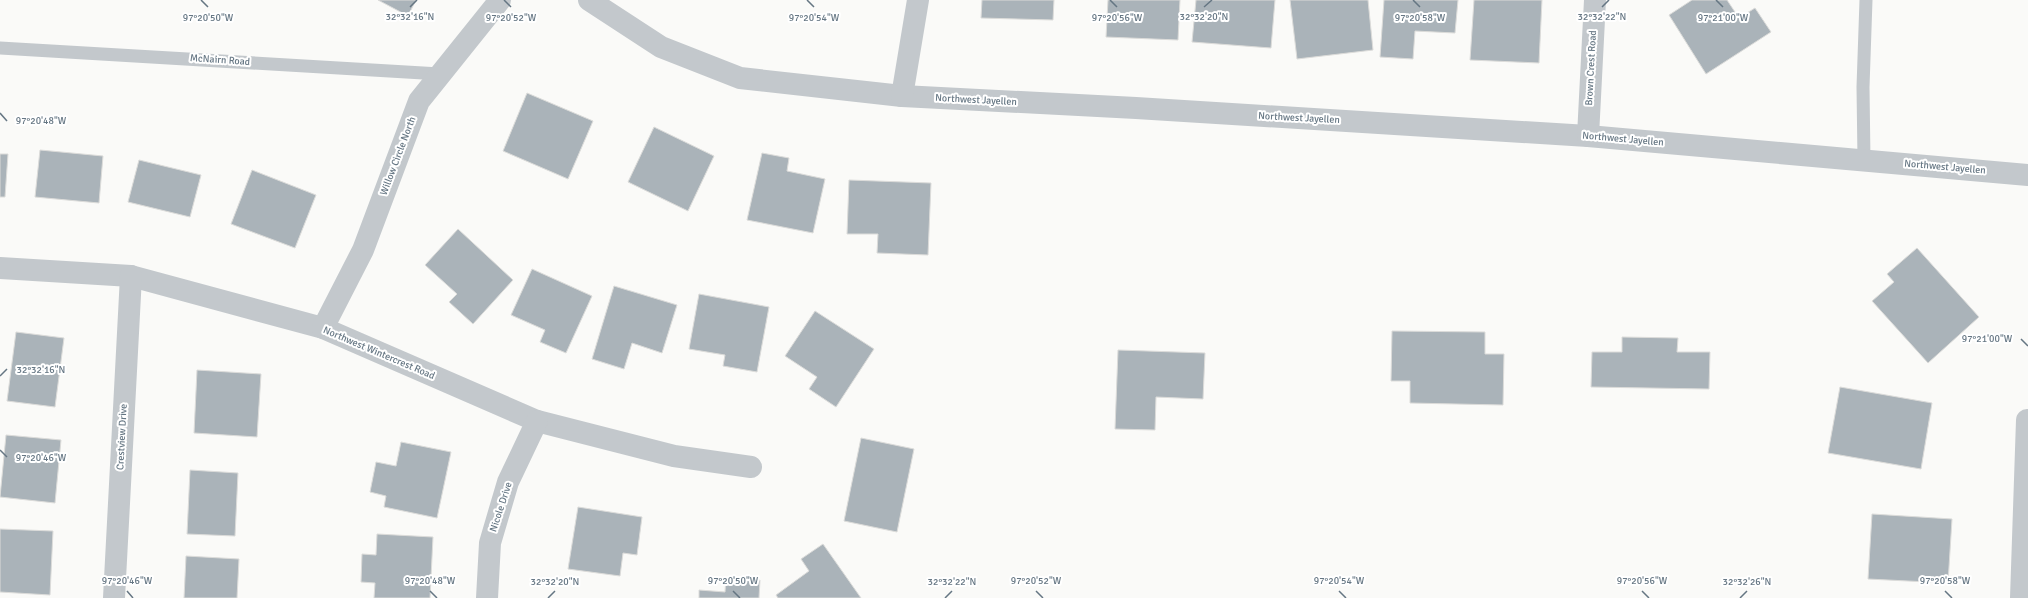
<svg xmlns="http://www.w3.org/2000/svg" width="2028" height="598" font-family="Signika,sans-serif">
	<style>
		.building { fill: #aab3b9; stroke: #dcdcda }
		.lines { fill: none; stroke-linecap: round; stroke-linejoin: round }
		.lane { stroke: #c3c8cc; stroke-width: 13 }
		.street { stroke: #c3c8cc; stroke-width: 22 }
		.ticks { fill: none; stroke: #657683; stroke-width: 1.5 }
		.labels { text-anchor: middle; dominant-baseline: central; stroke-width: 4; stroke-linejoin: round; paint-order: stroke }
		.street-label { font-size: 10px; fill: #657683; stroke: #fff }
		.ticks-label { font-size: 10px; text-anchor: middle; fill: #657683; stroke: #fff; stroke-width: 4; stroke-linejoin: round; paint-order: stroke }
	</style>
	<rect width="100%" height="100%" fill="#fafaf8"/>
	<g class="building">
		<polygon points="378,0 416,0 408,16"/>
		<polygon points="982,0 1054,0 1053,20 981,18"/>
		<polygon points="1108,0 1180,0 1178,40 1106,37"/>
		<polygon points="1196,0 1275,0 1271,48 1192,42"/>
		<polygon points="1290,0 1368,0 1373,50 1297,59"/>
		<polygon points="1384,0 1458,0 1455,33 1415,31 1413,59 1380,57"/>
		<polygon points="1474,0 1542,0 1539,63 1470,60"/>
		<polygon points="1692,0 1727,0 1739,18 1755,8 1771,32 1706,74 1669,15"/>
		<polygon points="527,93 593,121 568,179 503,151"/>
		<polygon points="654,127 714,156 688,211 628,182"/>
		<polygon points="40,150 103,156 99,203 35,197"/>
		<polygon points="762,153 789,158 787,171 825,179 813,233 747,220"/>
		<polygon points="0,154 8,154 5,197 0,197"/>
		<polygon points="139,160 201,175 190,217 128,202"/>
		<polygon points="252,170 316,195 295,248 231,224"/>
		<polygon points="849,180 931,183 928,255 877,253 878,234 847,234"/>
		<polygon points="458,229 513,280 473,324 449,302 457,294 425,265"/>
		<polygon points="1917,248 1979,317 1928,363 1872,301 1894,282 1887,274"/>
		<polygon points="532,269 592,296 566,353 540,342 545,330 511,315"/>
		<polygon points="614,286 677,305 662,353 632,343 624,369 592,359"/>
		<polygon points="699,294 769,307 757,372 723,366 725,355 689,349"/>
		<polygon points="815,311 874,349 836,407 809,389 817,377 785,356"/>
		<polygon points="1392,331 1485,332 1485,354 1504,354 1503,405 1410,403 1410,381 1391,381"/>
		<polygon points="16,332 64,338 55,407 7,401"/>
		<polygon points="1622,337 1678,338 1677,352 1710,352 1709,389 1591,387 1592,352 1622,352"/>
		<polygon points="1118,350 1205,353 1203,399 1156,397 1155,430 1115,429"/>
		<polygon points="197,370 261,374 257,437 194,433"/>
		<polygon points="1840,387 1932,403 1921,469 1828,453"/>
		<polygon points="6,435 61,440 55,503 0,497"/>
		<polygon points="861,438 914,449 897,532 844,521"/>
		<polygon points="401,442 451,452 437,518 384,507 386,496 370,492 376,462 396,466"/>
		<polygon points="190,470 238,473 235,536 187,534"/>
		<polygon points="578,507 642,517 637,555 623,553 620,576 568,569"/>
		<polygon points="1872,514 1952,519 1948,583 1868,579"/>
		<polygon points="0,529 53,531 50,595 0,592"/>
		<polygon points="377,534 433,537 430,598 374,598 375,583 361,582 362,554 376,555"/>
		<polygon points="823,544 861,598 778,598 776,595 809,571 801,559"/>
		<polygon points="186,556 239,559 237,598 184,598"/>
		<polygon points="726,578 760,580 759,598 699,598 699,590 725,592"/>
	</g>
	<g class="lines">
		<g class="lane">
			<polyline points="0,48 440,74"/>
			<polyline points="1864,160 1863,87 1866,0"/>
		</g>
		<g class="street">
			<polyline points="589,0 661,47 740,78 902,96 1136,108 1588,136 2028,175"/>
			<polyline points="902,96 918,0"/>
			<polyline points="1588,136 1595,0"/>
			<polyline points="0,268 131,276 323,328 537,421 674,456 751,467"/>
			<polyline points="323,328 363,250 419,101 500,0"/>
			<polyline points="114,598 131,276"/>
			<polyline points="487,598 490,543 508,482 537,421"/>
			<polyline points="2021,598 2027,420"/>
		</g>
	</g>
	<path class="ticks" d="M201 0 208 7M504 0 511 7M807 0 814 7M1110 0 1117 7M1413 0 1420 7M1716 0 1723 7M410 7 417 0M1204 7 1212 0M1602 7 1609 0M0 113 7 121M2021 339 2028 346M0 376 7 369M0 450 7 457M127 591 133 598M430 591 437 598M733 591 740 598M1036 591 1043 598M1339 591 1346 598M1642 591 1649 598M1945 591 1952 598M548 598 555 591M945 598 952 591M1740 598 1747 591"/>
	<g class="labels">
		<g class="street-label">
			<text transform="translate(220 60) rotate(4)">McNairn Road</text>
			<text transform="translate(1591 68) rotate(-87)">Brown Crest Road</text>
			<text transform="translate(976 100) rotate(3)">Northwest Jayellen</text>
			<text transform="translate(1299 118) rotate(3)">Northwest Jayellen</text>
			<text transform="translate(1623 139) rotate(5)">Northwest Jayellen</text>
			<text transform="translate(398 156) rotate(-69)">Willow Circle North</text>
			<text transform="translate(1945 167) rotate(5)">Northwest Jayellen</text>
			<text transform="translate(379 353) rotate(23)">Northwest Wintercrest Road</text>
			<text transform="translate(122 437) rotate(-87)">Crestview Drive</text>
			<text transform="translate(501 507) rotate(-72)">Nicole Drive</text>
		</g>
	</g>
	<g class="ticks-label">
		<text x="410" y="20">32°32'16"N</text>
		<text x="1204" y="20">32°32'20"N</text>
		<text x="1602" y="20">32°32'22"N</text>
		<text x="208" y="21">97°20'50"W</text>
		<text x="511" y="21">97°20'52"W</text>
		<text x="814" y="21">97°20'54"W</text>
		<text x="1117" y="21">97°20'56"W</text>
		<text x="1420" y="21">97°20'58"W</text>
		<text x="1723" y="21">97°21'00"W</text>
		<text x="41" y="124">97°20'48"W</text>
		<text x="1987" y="342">97°21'00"W</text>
		<text x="41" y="373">32°32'16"N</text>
		<text x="41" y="461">97°20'46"W</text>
		<text x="127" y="584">97°20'46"W</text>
		<text x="430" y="584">97°20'48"W</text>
		<text x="733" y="584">97°20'50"W</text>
		<text x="1036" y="584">97°20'52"W</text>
		<text x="1339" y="584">97°20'54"W</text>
		<text x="1642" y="584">97°20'56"W</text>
		<text x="1945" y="584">97°20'58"W</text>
		<text x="555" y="585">32°32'20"N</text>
		<text x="952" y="585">32°32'22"N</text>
		<text x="1747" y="585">32°32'26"N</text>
	</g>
</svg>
